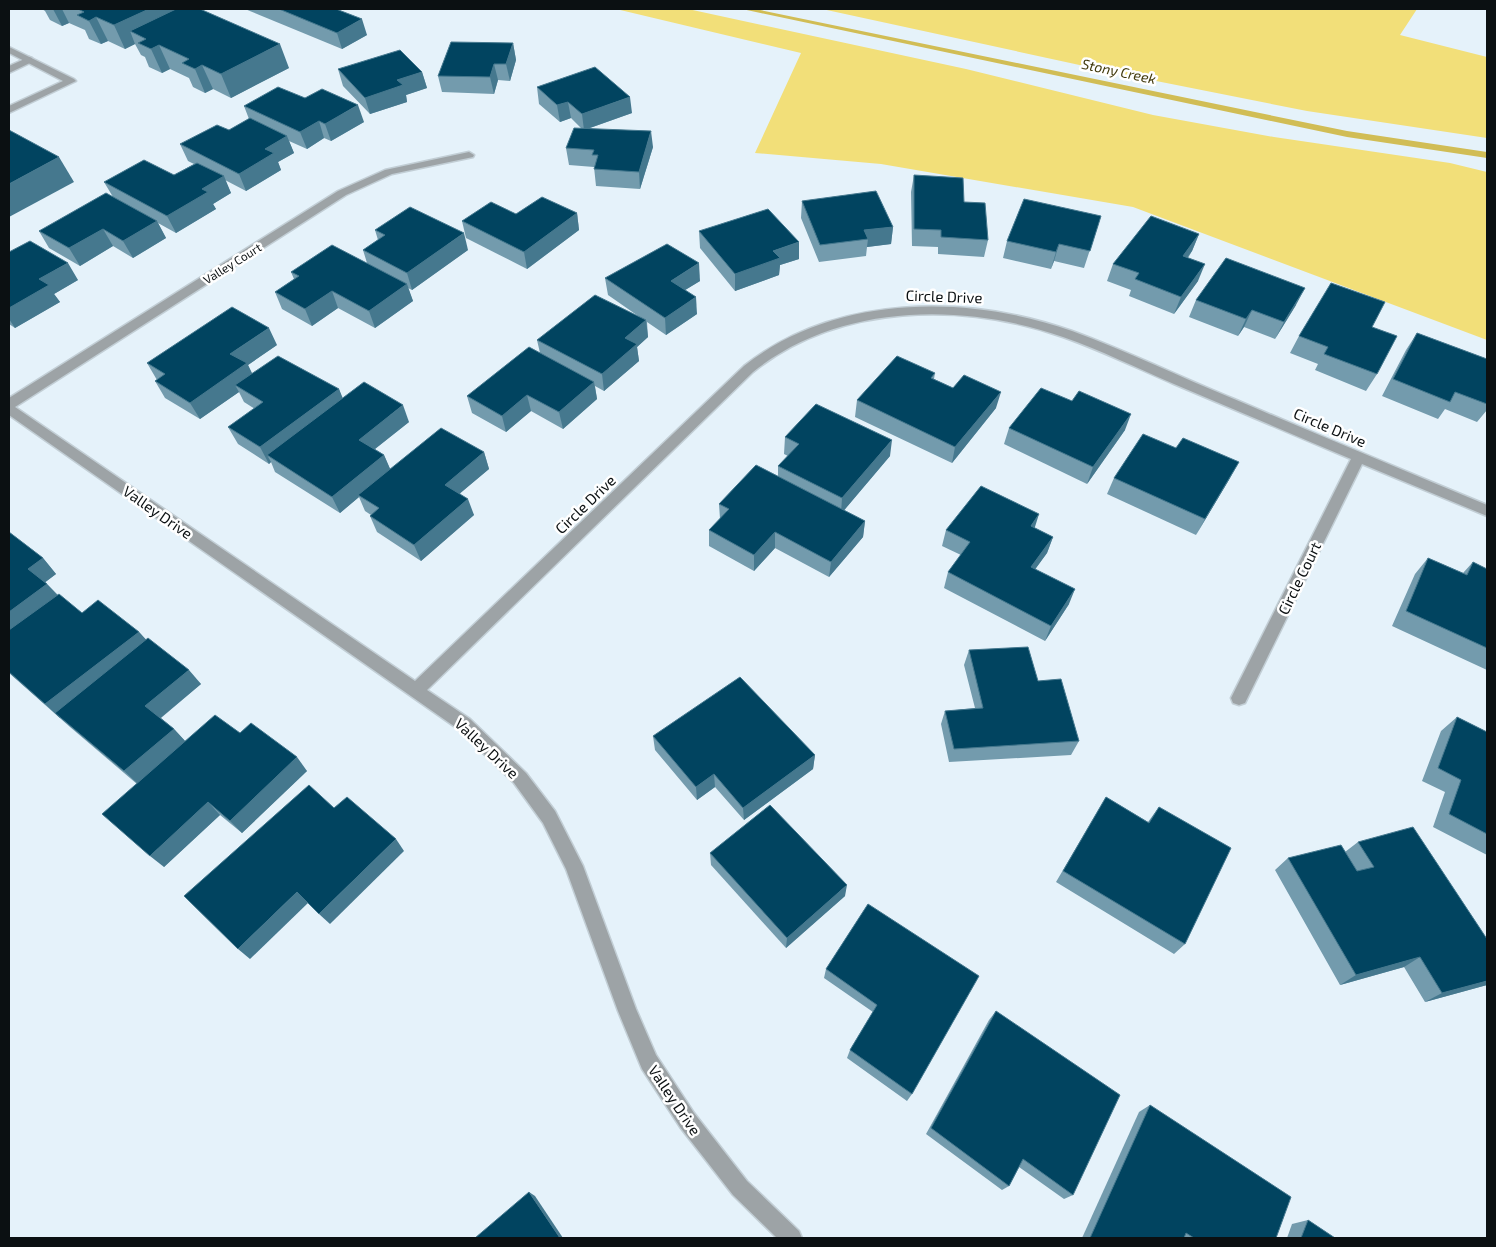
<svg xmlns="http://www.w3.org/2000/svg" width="1496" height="1247" font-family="'Exo 2',sans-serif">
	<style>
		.green { fill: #f2df79 }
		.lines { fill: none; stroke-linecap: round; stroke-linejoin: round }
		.stream { fill: #d1bd55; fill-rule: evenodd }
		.service-casing { stroke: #c2ced5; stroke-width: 3 }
		.minor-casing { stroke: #c2ced5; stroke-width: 3 }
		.service { fill: #9da3a6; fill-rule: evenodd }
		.minor { fill: #9da3a6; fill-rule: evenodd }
		.wall { fill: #739bad }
		.shaded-wall { fill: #45788e }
		.building { fill: #014460; stroke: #45788e }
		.labels { text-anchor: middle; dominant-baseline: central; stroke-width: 5; stroke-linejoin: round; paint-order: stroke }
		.far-street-label { font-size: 12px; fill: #0b1012; stroke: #fff }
		.far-water-label { font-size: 14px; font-style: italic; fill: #41390c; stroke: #fff }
		.street-label { font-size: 15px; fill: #0b1012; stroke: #fff }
	</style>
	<rect width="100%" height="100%" fill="#e5f2fa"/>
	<g class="green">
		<polygon points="616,9 688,9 966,69 1153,115 1274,137 1450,163 1487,172 1487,340 1133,207 881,164 755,153 801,53"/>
		<polygon points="822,9 1417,9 1400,35 1487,57 1487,138 1307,111 1121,74"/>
	</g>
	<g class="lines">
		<polygon class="stream" points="742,9 755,9 1347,131 1487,152 1487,158 1347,137"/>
		<g class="service-casing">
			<polygon id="service" points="29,57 32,58 32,62 9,73 9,66"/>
		</g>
		<g class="minor-casing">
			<g id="minor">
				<polygon points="9,47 74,79 76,81 9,113 9,106 63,81 9,53"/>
				<path d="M469 152 474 155 473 157 392 174 346 195 15 407 415 681 744 366C835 294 967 294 1072 331 1127 351 1180 377 1234 399 1318 435 1403 470 1487 505V516L1362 464 1245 703 1239 705 1233 703 1231 698 1351 459C1292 434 1233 409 1174 384 1137 368 1100 350 1063 337 963 302 839 303 753 372L427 690 470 719 526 773 555 811 583 866 636 1009 656 1055 694 1113 747 1181 799 1231 802 1238H777L733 1195 680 1127 642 1069 618 1011 566 869 543 823 514 783 458 729 9 415V398L338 191 385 170Z"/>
			</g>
		</g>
		<use href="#service" class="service"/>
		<use href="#minor" class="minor"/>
	</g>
	<g class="wall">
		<polygon points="42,9 200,9 289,68 231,98 213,89 205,93 193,87 189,78 170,69 162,73 149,67 145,57 141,55 135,44 125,49 108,41 101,44 89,39 85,30 69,23 62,26 50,20 45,11"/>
		<polygon points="245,9 336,9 367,35 342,49"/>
		<polygon points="513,43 516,60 510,81 498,80 494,94 442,92 438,76"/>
		<polygon points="338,69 422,72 427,88 406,95 407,102 370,114 343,86"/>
		<polygon points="537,87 632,113 590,128 653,147 640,189 596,186 594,167 569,165 566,148 581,128 571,118 560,122 539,104"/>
		<polygon points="305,98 364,122 331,141 324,138 307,149 289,141 294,153 278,162 281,170 246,191 225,180 231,193 213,204 216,209 176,233 158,223 166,238 133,258 113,246 80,266 49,248 39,231 113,197 104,182 174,175 194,164 188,161 180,144 229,130 249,119 244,106"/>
		<polygon points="914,175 964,202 988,240 984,257 938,254 938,247 912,246 911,192"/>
		<polygon points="802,201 893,227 891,244 867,247 866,256 819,262 801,218"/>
		<polygon points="577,213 579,230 527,269 466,238 462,221 516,214"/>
		<polygon points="1101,216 1084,268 1054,261 1051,269 1003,258 1007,241"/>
		<polygon points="375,230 468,250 412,290 408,288 413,301 375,328 338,308 312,326 282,309 275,292 294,279 291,272 367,263 363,250 378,240"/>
		<polygon points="699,231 799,259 780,265 779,275 735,291 700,248"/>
		<polygon points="1199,234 1192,251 1188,258 1198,281 1174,314 1129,296 1131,290 1107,281 1113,264"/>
		<polygon points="9,252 78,280 54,294 60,302 15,328 9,324"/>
		<polygon points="605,278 700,281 685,290 697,314 666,335 647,322 648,337 637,347 639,361 604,391 595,386 597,399 563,429 531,411 506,432 472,413 467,396 540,353 537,340 641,318 608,295"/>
		<polygon points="1196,300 1296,305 1275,339 1244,327 1238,336 1189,317"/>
		<polygon points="1372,327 1377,374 1366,391 1315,370 1318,364 1290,353 1299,336"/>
		<polygon points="1417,333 1487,359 1487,410 1477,422 1445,409 1438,419 1382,396 1406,350"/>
		<polygon points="277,345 248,365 252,373 339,389 342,398 409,422 375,449 384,455 390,469 484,452 489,469 460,493 474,515 421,561 377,532 370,516 371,515 365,511 359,497 340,513 275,472 271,462 269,464 238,444 228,427 255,409 244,402 239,392 200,419 165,398 155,381 157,380 147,363"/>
		<polygon points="935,373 934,379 996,408 952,463 855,417 857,400"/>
		<polygon points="1072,401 1125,430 1087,484 1004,444 1009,428"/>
		<polygon points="785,437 890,456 844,510 865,521 863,537 829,577 775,548 754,571 709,546 709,530 720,519 719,504 778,477 778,466 788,456 784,454"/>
		<polygon points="1176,448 1230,478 1196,535 1107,494 1114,478"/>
		<polygon points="1035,528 1053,537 1047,553 1035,569 1069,604 1045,641 944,588 948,572 961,555 942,546 946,530"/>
		<polygon points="9,532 43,558 56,574 45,582 58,595 82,613 139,632 146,640 201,684 161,718 174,729 185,741 240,733 307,771 242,833 220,815 164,867 137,784 70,727 9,673"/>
		<polygon points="1428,558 1463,573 1473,562 1487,569 1487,670 1392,626 1415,574"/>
		<polygon points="969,650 1038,681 1079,741 1071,755 949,762 941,724 945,711 975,708 964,665"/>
		<polygon points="1457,717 1487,732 1487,855 1433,827 1445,792 1422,781 1441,731"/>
		<polygon points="653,736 815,755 813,769 744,820 715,787 697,800 655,750"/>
		<polygon points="1106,797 1148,822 1159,807 1185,944 1174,954 1056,882"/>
		<polygon points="1358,842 1487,985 1425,1002 1404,967 1340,985 1275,870 1288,858 1345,852"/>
		<polygon points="710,853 845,896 786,948 711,865"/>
		<polygon points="868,904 912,1094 907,1101 847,1058 850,1050 873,1012 824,978 826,969"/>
		<polygon points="996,1011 1073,1195 1064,1199 1019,1167 1009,1186 1002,1190 926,1134 989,1020"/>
		<polygon points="1150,1105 1276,1238 1082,1238 1139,1112"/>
		<polygon points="1308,1220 1335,1238 1287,1238 1292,1224"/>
	</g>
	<g class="shaded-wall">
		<polygon points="53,9 62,9 69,23 62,26"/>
		<polygon points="149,9 177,9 130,31 135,44 125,49 114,25"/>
		<polygon points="96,17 108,41 101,44 89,21"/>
		<polygon points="362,19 367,35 342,49 337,33"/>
		<polygon points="513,43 516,60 510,81 506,64"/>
		<polygon points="280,44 289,68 231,98 221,74"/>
		<polygon points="159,45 170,69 162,73 151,49"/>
		<polygon points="494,64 498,80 494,94 490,77"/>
		<polygon points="202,65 213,89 205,93 195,69"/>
		<polygon points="422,72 427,88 406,95 407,102 370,114 365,98 397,80"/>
		<polygon points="630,97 632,113 584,130 582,114"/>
		<polygon points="568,102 571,118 560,122 557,105"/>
		<polygon points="358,105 364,122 331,141 325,124"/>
		<polygon points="319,121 324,138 307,149 300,132"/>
		<polygon points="651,131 653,147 640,189 639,172"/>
		<polygon points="287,136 294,153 278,162 281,170 246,191 239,174 265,149"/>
		<polygon points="59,157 74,182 9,217 9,184"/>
		<polygon points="224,176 231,193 213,204 216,209 176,233 167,216 202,189"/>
		<polygon points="577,213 579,230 527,269 524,252"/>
		<polygon points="157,221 166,238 133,258 123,241"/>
		<polygon points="893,227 891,244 867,247 868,239 864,230"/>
		<polygon points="103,229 113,246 80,266 69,248"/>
		<polygon points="464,233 468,250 412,290 407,273"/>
		<polygon points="1199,234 1192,251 1176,273 1183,256"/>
		<polygon points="799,242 799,259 780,265 779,275 735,291 735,274 773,251"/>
		<polygon points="1059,244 1054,261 1051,269 1056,252"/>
		<polygon points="68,263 78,280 54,294 60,302 15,328 9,319 9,308 39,279"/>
		<polygon points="699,263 700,281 672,298 671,281"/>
		<polygon points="1205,264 1198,281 1174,314 1181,297"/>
		<polygon points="407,284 413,301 375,328 369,311"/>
		<polygon points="1305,288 1296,305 1275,339 1284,322"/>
		<polygon points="332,291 338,308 312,326 305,309"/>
		<polygon points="696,297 697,314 666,335 665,318"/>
		<polygon points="1252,310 1244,327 1238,336 1246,319"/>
		<polygon points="646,320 648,337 637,347 639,361 604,391 602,374 625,338"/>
		<polygon points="269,328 277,345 248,365 255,380 235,385 239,392 200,419 190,403 230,354"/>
		<polygon points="594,382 597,399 563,429 559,412"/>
		<polygon points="339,389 346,406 267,455 271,462 269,464 260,447"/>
		<polygon points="1001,392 996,408 952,463 955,447"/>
		<polygon points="527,395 531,411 506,432 502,416"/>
		<polygon points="403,405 409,422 366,456 359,440"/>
		<polygon points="1131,414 1125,430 1087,484 1093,467"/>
		<polygon points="892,440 890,456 841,514 842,498"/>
		<polygon points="484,452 489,469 451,501 445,485"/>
		<polygon points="384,455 391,471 358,495 359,497 340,513 332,497"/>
		<polygon points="1239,462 1230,478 1196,535 1205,519"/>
		<polygon points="468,499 474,515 421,561 414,545"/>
		<polygon points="1039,514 1034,530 1031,526"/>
		<polygon points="865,521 863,537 829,577 831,562"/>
		<polygon points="775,532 775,548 754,571 754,555"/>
		<polygon points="1053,537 1047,553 1026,582 1031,567"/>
		<polygon points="43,558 56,574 43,584 28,569"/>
		<polygon points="47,584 61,599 9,638 9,612"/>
		<polygon points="1075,589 1069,604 1045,641 1051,626"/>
		<polygon points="139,632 152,646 60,718 45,704"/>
		<polygon points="189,670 201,684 158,720 145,706"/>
		<polygon points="174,729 186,742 138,784 124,771"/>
		<polygon points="815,755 813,769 744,820 743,808"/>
		<polygon points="297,757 307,771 242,833 230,821"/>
		<polygon points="714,774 715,787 697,800 696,787"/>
		<polygon points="208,802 220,815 164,867 150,856"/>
		<polygon points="396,839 404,851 330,924 319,914"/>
		<polygon points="847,885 845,896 786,948 787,938"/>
		<polygon points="297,892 308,903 250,959 238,949"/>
		<polygon points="1420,957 1404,967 1340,985 1356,975"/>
		<polygon points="1487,981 1487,985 1425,1002 1442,993"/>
		<polygon points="529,1192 535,1196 563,1238 560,1238"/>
	</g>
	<g class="building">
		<polygon points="78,9 149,9 114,25 96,17 89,21 77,15 84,12"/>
		<polygon points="176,9 200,9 280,44 221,74 202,65 195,69 182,63 189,59 159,45 151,49 138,43 146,39 130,31"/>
		<polygon points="279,9 336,9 362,19 337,33"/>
		<polygon points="451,42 513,43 506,64 494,64 490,77 438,76"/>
		<polygon points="400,50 422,72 397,80 403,85 365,98 338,69"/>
		<polygon points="595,67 630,97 582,114 568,102 557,105 537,87"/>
		<polygon points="278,87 305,98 322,89 358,105 325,124 319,121 300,132 244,106"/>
		<polygon points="250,118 287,136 265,149 274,153 239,174 180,144 217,125 229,130"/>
		<polygon points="574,128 651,131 639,172 594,169 598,155 592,155 594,150 566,148"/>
		<polygon points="9,130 59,157 9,184"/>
		<polygon points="144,160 174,175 197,163 224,176 202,189 208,192 167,216 104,182"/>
		<polygon points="914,175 963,178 964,202 985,203 988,240 941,237 941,230 914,229"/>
		<polygon points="876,191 893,227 864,230 868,239 820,245 802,201"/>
		<polygon points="106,193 157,221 123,241 103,229 69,248 39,231"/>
		<polygon points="542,197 577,213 524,252 462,221 491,202 516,214"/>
		<polygon points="1024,199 1101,216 1090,251 1059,244 1056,252 1007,241"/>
		<polygon points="410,207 464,233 407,273 363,250 385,235 375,230"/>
		<polygon points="768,209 799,242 773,251 780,258 735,274 699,231"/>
		<polygon points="1151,216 1199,234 1183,256 1205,264 1181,297 1135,279 1139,273 1113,264"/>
		<polygon points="30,241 68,263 39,279 49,285 9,308 9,252"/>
		<polygon points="667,244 699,263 671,281 696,297 665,318 605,278"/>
		<polygon points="332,245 407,284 369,311 332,291 305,309 275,292 299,276 291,272"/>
		<polygon points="1226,258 1305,288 1284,322 1252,310 1246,319 1196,300"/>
		<polygon points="1331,283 1385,302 1372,327 1397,336 1377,374 1324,354 1328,347 1299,336"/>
		<polygon points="595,295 646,320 625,338 637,344 602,374 537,340"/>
		<polygon points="232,307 269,328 230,354 247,363 190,403 155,381 165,374 147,363"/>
		<polygon points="1417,333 1487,359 1487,404 1455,392 1450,402 1393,379"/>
		<polygon points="529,347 594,382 559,412 527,395 502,416 467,396"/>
		<polygon points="278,356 339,389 260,447 228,427 263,402 235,385"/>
		<polygon points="897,356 935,373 931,378 953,388 964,375 1001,392 955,447 857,400"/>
		<polygon points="364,382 403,405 359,440 384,455 332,497 267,455"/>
		<polygon points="1041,388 1072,401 1079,391 1131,414 1093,467 1009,428"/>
		<polygon points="816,404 892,440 842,498 778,466 799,444 785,437"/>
		<polygon points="441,428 484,452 445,485 468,499 414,545 370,516 379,508 358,495"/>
		<polygon points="1143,434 1176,448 1183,438 1239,462 1205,519 1114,478"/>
		<polygon points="756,465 865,521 831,562 775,532 754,555 709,530 729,509 719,504"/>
		<polygon points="981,486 1039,514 1031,526 1053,537 1031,567 1075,589 1051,626 948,572 970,542 946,530"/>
		<polygon points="9,532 43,558 28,569 47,584 9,612"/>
		<polygon points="1428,558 1467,575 1473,562 1487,569 1487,648 1406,611"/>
		<polygon points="59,594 82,613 98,600 139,632 45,704 9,672 9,630"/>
		<polygon points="148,638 189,670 145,706 174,729 124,771 55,713"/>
		<polygon points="1028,647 1038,681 1061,679 1079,741 954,749 945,711 983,708 969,650"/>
		<polygon points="740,677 815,755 743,808 714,774 696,787 653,736"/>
		<polygon points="215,715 240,733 251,723 297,757 230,821 208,802 150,856 102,814"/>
		<polygon points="1457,717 1487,732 1487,834 1449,814 1461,780 1438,768"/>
		<polygon points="309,785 334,808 347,797 396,839 319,914 297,892 238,949 184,896"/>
		<polygon points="1106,797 1149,823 1159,807 1231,848 1185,944 1063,871"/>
		<polygon points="770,805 847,885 787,938 710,853"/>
		<polygon points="1413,827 1487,939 1487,981 1442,993 1420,957 1356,975 1288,858 1341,845 1357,871 1374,867 1358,842"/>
		<polygon points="868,904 979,976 912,1094 850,1050 877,1005 826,969"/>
		<polygon points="996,1011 1120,1095 1073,1195 1023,1159 1009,1186 931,1128"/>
		<polygon points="1150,1105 1291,1197 1276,1238 1194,1238 1186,1233 1184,1238 1090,1238"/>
		<polygon points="529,1192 560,1238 475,1238"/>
		<polygon points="1308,1220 1335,1238 1301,1238"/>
	</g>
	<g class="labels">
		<g class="far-street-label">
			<text transform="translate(232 263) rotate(-32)">Valley Court</text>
		</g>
		<g class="far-water-label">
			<text transform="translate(1119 71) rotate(12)">Stony Creek</text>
		</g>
		<g class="street-label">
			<text transform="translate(944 296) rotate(2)">Circle Drive</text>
			<text transform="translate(1330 427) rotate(23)">Circle Drive</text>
			<text transform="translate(585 504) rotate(-44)">Circle Drive</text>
			<text transform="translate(158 512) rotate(35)">Valley Drive</text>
			<text transform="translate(1299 578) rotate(-64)">Circle Court</text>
			<text transform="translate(487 748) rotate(43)">Valley Drive</text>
			<text transform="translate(675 1100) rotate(56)">Valley Drive</text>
		</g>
	</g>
	<rect width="1496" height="1247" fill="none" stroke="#0b1012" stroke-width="20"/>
</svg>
